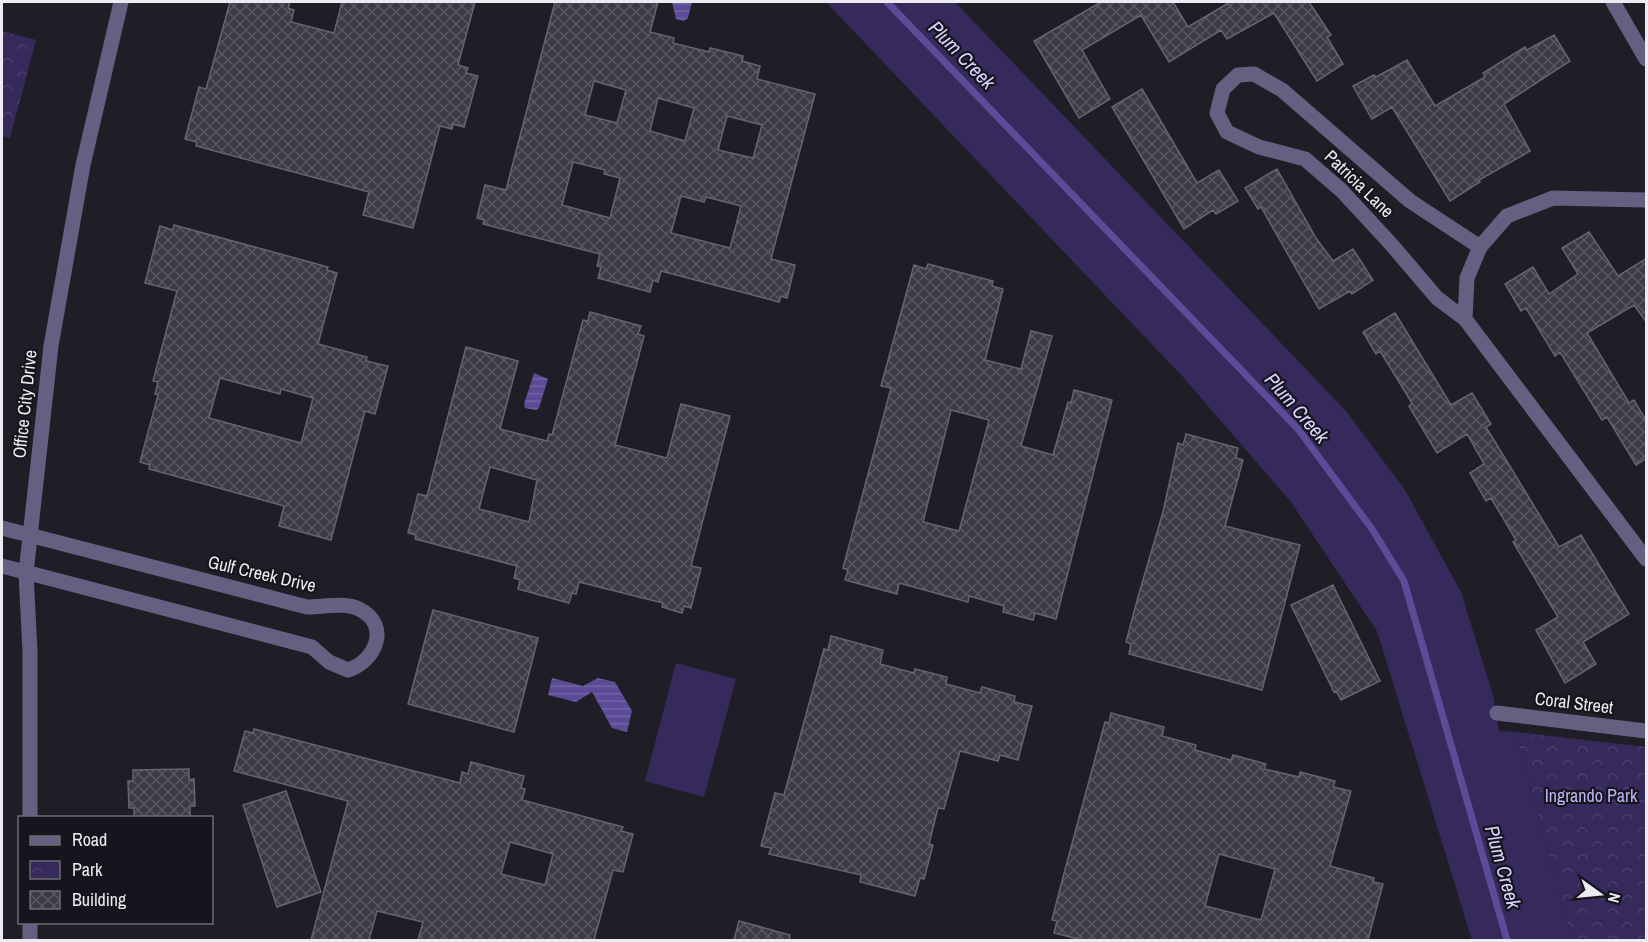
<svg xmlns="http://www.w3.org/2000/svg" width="1648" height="942" viewBox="0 0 1648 942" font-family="'Archivo Narrow',sans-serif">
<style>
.green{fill:#362a5d}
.park{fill:url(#park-crowns)}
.water{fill:url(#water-rules)}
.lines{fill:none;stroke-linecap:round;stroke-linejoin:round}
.stream{stroke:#5c4b96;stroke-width:7}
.building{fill:url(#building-cross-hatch);stroke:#66656f;stroke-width:1.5;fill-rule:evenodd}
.minor{stroke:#656082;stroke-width:15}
.labels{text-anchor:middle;stroke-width:4.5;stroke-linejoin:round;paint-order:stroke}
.street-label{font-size:18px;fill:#ebebf1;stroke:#16151d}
.park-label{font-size:18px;fill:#bfb5f4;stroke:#16151d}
.water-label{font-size:20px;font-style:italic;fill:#d9d3fe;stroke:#16151d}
</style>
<defs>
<pattern id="park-crowns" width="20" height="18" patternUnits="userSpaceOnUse" patternTransform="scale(1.5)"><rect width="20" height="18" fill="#362a5d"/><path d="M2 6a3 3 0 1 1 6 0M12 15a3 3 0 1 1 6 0" fill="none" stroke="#4a3f6d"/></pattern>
<pattern id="water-rules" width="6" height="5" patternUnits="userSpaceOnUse" patternTransform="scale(1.5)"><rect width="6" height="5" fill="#5c4b96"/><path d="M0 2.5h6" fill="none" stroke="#7465a5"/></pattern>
<pattern id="building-cross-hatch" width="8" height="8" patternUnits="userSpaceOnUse" patternTransform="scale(1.5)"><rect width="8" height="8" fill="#3c3b45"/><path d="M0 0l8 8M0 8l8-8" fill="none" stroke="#585860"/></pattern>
</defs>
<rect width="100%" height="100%" fill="#1f1e26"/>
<path class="green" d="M 826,2 L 955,2 L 1346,411 L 1405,490 L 1461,592 L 1493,695 L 1499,731 L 1515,732 L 1572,940 L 1472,940 L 1377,631 L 1291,502 L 1183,377 Z
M 676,663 L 736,679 L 704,797 L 645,781 Z"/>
<path class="park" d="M 2,31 L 36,40 L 10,138 L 2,136 Z
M 1515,732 L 1646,747 L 1646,940 L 1572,940 Z"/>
<path class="water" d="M 672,2 L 692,2 L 688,18 L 684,21 L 676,19 Z
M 534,373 L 548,379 L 539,408 L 536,410 L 525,408 L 524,404 Z
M 552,678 L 583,686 L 598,678 L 615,682 L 632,711 L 627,732 L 612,728 L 592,692 L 576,702 L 548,695 Z"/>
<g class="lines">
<path class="stream" d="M 887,2 L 1298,429 L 1372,529 L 1404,581 L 1507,940"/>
</g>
<path class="building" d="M 230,2 L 290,2 L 288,8 L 294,10 L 291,22 L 334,33 L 342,2 L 475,2 L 458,65 L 468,68 L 466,73 L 478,76 L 464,127 L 453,124 L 452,129 L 440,126 L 413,228 L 363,215 L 369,192 L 196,146 L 197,142 L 185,139 L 199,87 L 206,89 Z
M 555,2 L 658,2 L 650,32 L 674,38 L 673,43 L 709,52 L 710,48 L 743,56 L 742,61 L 760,66 L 757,79 L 815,94 L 771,259 L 795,265 L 787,298 L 781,296 L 779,302 L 661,271 L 658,282 L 653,280 L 650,292 L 598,278 L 601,267 L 597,266 L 600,254 L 483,224 L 484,220 L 477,218 L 485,185 L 506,190 ZM 594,81 L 626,90 L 617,123 L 585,115 ZM 658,98 L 694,108 L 685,141 L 650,131 ZM 727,116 L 762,125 L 753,158 L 718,150 ZM 573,162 L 605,170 L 604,174 L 620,178 L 610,218 L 562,205 ZM 681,196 L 704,202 L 706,197 L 741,206 L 730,248 L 671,233 Z
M 1101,2 L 1173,2 L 1188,27 L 1230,2 L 1309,2 L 1331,35 L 1327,37 L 1343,64 L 1317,81 L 1274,13 L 1227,39 L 1221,30 L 1169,62 L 1141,15 L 1082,50 L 1110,99 L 1079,118 L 1034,41 Z
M 1554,35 L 1570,61 L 1504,104 L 1530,151 L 1479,180 L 1480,182 L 1450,201 L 1392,107 L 1372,119 L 1353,86 L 1374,75 L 1376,77 L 1407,60 L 1435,106 L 1485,77 L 1483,73 L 1525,47 L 1527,50 Z
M 1142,89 L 1197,183 L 1219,170 L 1238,201 L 1216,214 L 1213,210 L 1184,229 L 1112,107 Z
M 1277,169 L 1316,238 L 1333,261 L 1353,249 L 1373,280 L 1352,294 L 1350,291 L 1319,309 L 1261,207 L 1258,209 L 1245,188 Z
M 174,225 L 328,267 L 327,270 L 337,273 L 318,344 L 367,357 L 366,361 L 388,366 L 375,414 L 365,411 L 331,540 L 279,526 L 284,506 L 149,469 L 150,465 L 140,462 L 158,395 L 155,394 L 158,382 L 153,381 L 177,291 L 145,283 L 160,226 L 173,230 ZM 220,378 L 280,394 L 281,389 L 313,398 L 301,443 L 209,418 Z
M 1589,232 L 1618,276 L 1647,258 L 1647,323 L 1634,305 L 1587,333 L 1629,403 L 1634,400 L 1647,422 L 1647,458 L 1636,465 L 1607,417 L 1602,420 L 1560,352 L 1555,356 L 1526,308 L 1521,311 L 1505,284 L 1533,267 L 1549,294 L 1578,274 L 1562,248 Z
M 928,264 L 993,281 L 992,286 L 1003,289 L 985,360 L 1021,369 L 1031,331 L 1052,336 L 1021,446 L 1053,455 L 1068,402 L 1071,403 L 1074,390 L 1112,400 L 1056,619 L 1035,613 L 1033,620 L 1003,612 L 1004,606 L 969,596 L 968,602 L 899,583 L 897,594 L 845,580 L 848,570 L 843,568 L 891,388 L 881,386 L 914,265 L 926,269 ZM 951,410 L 989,420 L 959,531 L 923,522 Z
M 590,312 L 641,326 L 638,334 L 644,336 L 615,445 L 667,458 L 681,404 L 730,416 L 691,566 L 701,568 L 691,608 L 684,606 L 682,613 L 662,607 L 663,603 L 579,582 L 576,594 L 572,593 L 569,603 L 518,589 L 520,580 L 514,578 L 517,566 L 415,539 L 416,535 L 408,533 L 418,494 L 427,496 L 466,347 L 518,361 L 500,429 L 547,441 L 549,434 L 552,435 L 583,320 L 588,321 ZM 490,467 L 537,480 L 529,522 L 479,509 Z
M 1395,313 L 1451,405 L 1472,393 L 1491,424 L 1486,427 L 1559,547 L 1581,535 L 1629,614 L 1583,642 L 1596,664 L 1565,683 L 1536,630 L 1558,617 L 1513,542 L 1516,540 L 1491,498 L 1486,501 L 1470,473 L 1484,464 L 1467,434 L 1437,453 L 1409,406 L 1412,403 L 1380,351 L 1376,354 L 1363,332 Z
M 1186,434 L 1238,448 L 1236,458 L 1243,460 L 1225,526 L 1300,545 L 1262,690 L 1129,654 L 1131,644 L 1126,642 L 1138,597 L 1163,512 L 1178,443 L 1183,445 Z
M 1333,585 L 1380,681 L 1341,700 L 1336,691 L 1334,692 L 1291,605 Z
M 433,610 L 538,638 L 514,732 L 408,704 Z
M 831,636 L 883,650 L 880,664 L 914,673 L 915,669 L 947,677 L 946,684 L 980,693 L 982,687 L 1015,696 L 1014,702 L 1032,706 L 1018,760 L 1000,755 L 998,761 L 960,751 L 944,809 L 938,808 L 929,844 L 933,845 L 924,879 L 920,878 L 915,896 L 860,882 L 861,875 L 769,854 L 771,848 L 761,846 L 775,793 L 784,795 L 824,649 L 828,650 Z
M 1111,713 L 1164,727 L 1162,736 L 1196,745 L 1195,750 L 1231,760 L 1233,755 L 1266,764 L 1264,769 L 1299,777 L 1300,772 L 1335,781 L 1333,787 L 1351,791 L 1330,866 L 1374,878 L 1373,882 L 1383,884 L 1368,940 L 1082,940 L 1054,933 L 1057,921 L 1052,920 L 1063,877 L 1105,722 L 1109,723 ZM 1219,854 L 1275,869 L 1261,920 L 1205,906 Z
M 254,729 L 460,783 L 462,772 L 468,774 L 471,762 L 524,776 L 521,788 L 525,789 L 522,800 L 623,827 L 621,831 L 633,834 L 623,872 L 613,870 L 594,940 L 418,940 L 423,922 L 377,911 L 369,940 L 311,940 L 348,801 L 234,771 L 245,731 L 253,733 ZM 510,842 L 553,854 L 545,885 L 501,874 Z
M 189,769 L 189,780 L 194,779 L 195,806 L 190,806 L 190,818 L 134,818 L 134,808 L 129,808 L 128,781 L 133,781 L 133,770 Z
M 286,791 L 321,892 L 277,907 L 243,805 Z
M 739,921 L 790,935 L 789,940 L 734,940 Z"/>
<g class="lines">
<path class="minor" d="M 1613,2 L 1646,59
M 1480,247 L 1410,201 L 1282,90 L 1254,74 L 1238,75 L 1223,89 L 1217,113 L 1227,132 L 1259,147 L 1305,159 L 1341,190 L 1391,244 L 1437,298 L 1465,319 L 1646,559
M 1465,319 L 1467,278 L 1480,247 L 1507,216 L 1553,198 L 1646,200
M 2,528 L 307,607 C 323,607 345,602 359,609 C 391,625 376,661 348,670 L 329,662 L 312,647 L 2,566
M 1497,713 L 1646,731
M 30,818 L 30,652 L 26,573 L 51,346 L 83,165 L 121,2
M 30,922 L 30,940"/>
</g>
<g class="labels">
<g class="street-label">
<text transform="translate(1359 184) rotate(44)" y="6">Patricia Lane</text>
<text transform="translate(25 404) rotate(-84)" y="6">Office City Drive</text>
<text transform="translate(262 574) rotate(13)" y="6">Gulf Creek Drive</text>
<text transform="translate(1574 703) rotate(7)" y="6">Coral Street</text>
</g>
<g class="park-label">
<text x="1591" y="802">Ingrando Park</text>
</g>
<g class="water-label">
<text transform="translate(962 55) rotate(46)" y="7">Plum Creek</text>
<text transform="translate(1297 408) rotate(49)" y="7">Plum Creek</text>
<text transform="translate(1503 867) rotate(74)" y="7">Plum Creek</text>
</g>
</g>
<rect width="1648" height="942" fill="none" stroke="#ebebf1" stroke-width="6"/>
<rect x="18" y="816" width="195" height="108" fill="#16151d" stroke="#6b6b72" stroke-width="1.5"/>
<rect x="30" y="836" width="30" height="9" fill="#656082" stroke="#6b6b72" stroke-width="1.5"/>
<text x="72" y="846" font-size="18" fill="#ebebf1">Road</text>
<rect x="30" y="861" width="30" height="18" fill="url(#park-crowns)" stroke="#6b6b72" stroke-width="1.5"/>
<text x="72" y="876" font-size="18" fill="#ebebf1">Park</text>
<rect x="30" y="891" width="30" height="18" fill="url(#building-cross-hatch)" stroke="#6b6b72" stroke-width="1.5"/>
<text x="72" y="906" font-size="18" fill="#ebebf1">Building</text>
<g transform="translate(1600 894) rotate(105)" stroke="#16151d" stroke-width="4.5" paint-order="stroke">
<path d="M0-4.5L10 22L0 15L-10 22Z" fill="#ebebf1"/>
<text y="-9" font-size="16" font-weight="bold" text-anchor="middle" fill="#ebebf1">N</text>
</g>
</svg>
